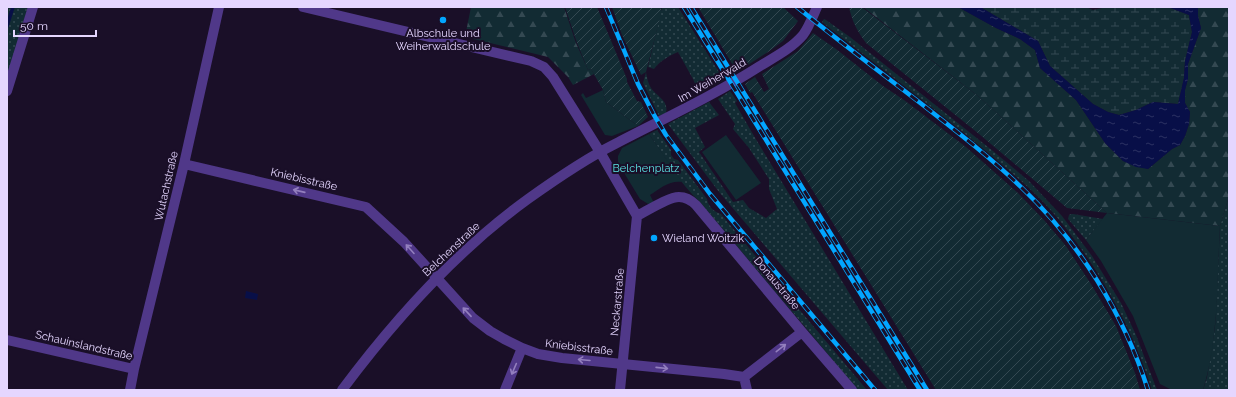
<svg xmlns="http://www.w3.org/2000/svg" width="1236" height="397" viewBox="0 0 1236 397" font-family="Raleway,sans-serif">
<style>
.grass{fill:url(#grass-dots)}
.forest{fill:url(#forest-firs)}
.wetland{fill:url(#wetland-marsh)}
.park{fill:#122b33}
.garden{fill:url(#garden-furrows)}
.water{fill:url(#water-ripples)}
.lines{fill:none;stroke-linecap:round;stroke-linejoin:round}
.stream{stroke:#080f48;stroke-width:3.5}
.minor{stroke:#503889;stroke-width:10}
.rail-casing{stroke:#02a6ff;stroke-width:4.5}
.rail{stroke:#1a0f28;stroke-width:3;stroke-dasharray:9;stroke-linecap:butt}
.oneway{stroke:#937fbe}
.poi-dot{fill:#02a6ff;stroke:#1a0f28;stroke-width:1.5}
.labels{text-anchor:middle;stroke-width:4;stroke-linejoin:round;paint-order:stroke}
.poi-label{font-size:11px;fill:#e5d6ff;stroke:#1a0f28}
.street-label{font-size:11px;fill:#e5d6ff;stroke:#1a0f28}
.park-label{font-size:11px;fill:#5de4e5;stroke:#1a0f28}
</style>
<defs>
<pattern id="grass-dots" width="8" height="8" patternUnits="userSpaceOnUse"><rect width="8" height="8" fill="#122b33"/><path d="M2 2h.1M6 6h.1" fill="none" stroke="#344952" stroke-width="1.8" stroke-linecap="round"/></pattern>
<pattern id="forest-firs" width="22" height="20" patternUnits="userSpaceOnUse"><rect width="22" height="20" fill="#122b33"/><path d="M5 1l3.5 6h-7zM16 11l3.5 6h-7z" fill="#344952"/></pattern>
<pattern id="wetland-marsh" width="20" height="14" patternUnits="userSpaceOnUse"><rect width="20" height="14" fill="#122b33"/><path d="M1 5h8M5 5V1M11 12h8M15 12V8" fill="none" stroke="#344952"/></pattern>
<pattern id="garden-furrows" width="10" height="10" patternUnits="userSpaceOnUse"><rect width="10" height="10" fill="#122b33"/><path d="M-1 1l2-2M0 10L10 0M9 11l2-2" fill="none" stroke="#344952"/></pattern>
<pattern id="water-ripples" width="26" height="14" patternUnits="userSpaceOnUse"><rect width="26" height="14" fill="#080f48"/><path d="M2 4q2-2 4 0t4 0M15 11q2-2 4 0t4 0" fill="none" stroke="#2c3163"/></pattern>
</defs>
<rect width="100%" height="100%" fill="#1a0f28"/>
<path class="grass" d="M 7,7 L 28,7 L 7,76 Z
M 662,7 L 678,7 L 724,80 L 701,92 L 698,91 L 693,79 L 678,52 C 669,56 661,60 654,69 L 648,67 Z
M 824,19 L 826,20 L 850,37 L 993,151 L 1029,181 L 1062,216 L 1092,256 L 1121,303 L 1136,335 L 1157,390 L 1152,390 C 1132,325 1092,255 1046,205 C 1019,177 989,154 959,129 C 916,95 872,61 828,27 L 822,22 Z
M 646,72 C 647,78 648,83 651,88 C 657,97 669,100 666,113 L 659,116 L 643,83 Z
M 730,91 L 737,101 L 735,103 L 754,136 L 908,390 L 888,390 L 719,192 L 668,124 L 709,102 L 719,115 L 695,128 L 705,147 L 699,152 L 733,202 L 743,200 L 749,208 L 766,218 L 777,209 L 769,189 L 769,179 L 749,148 L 733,129 L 735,124 L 718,99 Z
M 657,130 L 671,150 L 671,155 L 674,159 L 678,160 L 707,199 C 708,206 714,212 721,214 L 791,299 C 791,304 793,306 798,308 L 867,390 L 858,390 L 700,202 C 679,183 665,157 649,134 Z
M 1229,196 L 1229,390 L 1203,390 L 1207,377 L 1215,327 L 1220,226 Z
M 1071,214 L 1073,214 L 1103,219 L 1086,240 L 1068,219 L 1069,215 Z"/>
<path class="forest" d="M 471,7 L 564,7 L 576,43 L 588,70 L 591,69 L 594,74 L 573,85 L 568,77 L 548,57 L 465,37 Z
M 863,7 L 958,7 L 996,28 L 1020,39 L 1035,50 L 1040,68 L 1076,100 L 1105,143 L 1123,161 L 1148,169 L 1172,149 L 1180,145 L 1185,136 L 1189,124 L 1190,112 L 1185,103 L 1185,90 L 1188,79 L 1188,64 L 1201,28 L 1198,16 L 1198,7 L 1229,7 L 1229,196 L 1220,226 L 1107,213 L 978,96 Z"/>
<path class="wetland" d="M 983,7 L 1086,7 L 1093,10 L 1107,7 L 1168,7 L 1189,15 L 1192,32 L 1185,61 L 1184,78 L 1178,104 L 1153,102 L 1136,110 L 1119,115 L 1108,112 L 1093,104 L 1050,66 L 1038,41 L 982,8 Z"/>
<path class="park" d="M 603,90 L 606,102 L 638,126 L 612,136 L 605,135 L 581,95 L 583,93 L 586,98 Z
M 649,134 L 682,182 C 670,180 659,189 650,195 L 654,203 L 650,205 L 640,199 L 618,163 L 618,156 L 622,148 Z
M 726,135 L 761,183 L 736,200 L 702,152 Z
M 1107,213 L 1220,226 C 1217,279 1219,339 1203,390 L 1172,390 L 1160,384 L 1133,316 L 1101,261 L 1086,240 Z"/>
<path class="garden" d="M 565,7 L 597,7 L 627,79 L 627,82 L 637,101 L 641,102 L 648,117 L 638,126 L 606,102 L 603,90 L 591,69 L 588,70 L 577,43 Z
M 612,7 L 661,7 L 661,14 L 646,72 L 641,75 L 622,35 Z
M 698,7 L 783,7 L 798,21 L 783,41 L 768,52 L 737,72 Z
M 849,7 L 863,8 L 978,96 L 1107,213 L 1067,208 L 979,134 L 866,43 C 857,31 852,21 849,7 Z
M 813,33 L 836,49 L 883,86 L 904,100 L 966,147 L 1018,193 L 1044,220 L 1066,246 L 1091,284 L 1116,326 L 1135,373 L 1140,390 L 936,390 L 752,92 L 750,93 L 745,84 L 755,77 L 764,92 L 769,89 L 762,74 L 798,51 Z"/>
<path class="water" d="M 958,7 L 983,7 L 982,8 L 1038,41 L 1050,66 L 1093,104 L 1108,112 L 1119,115 L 1136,110 L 1153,102 L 1178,104 L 1184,78 L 1185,61 L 1192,32 L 1189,15 L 1168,7 L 1198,7 L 1198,16 L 1201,28 L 1188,64 L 1188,79 L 1185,90 L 1185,103 L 1190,112 L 1189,124 L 1185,136 L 1180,145 L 1172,149 L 1148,169 L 1136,167 L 1123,161 L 1105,143 L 1076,100 L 1040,68 L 1035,50 L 1020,39 L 996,28 Z
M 246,291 L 258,294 L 257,300 L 245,298 Z"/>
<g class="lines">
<path class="stream" d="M 7,26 L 13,7"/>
<path class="minor" d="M 303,7 L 531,61 L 544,67 L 553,77 L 600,152 L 637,216 L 620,390
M 7,91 L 33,7
M 184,164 L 366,207 L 404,242 L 473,318 L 490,331 L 504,339 L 522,348 L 538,354 L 562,358 L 724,374 L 744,377 L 802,332
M 637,216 C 647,211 668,197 679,197 C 686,197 691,200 696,205 L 802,332 L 852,390
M 7,340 L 134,369 L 130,390
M 134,369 L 184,164 L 219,7
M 744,377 L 747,390
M 342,390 C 395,319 456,251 528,199 C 556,179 585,159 615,144 C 665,118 713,96 760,66 C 775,57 792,48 803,35 C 809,27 813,16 817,7
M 505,390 L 522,348"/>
<defs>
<path id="rail" d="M 606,7 L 638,84 L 654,115 L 666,135 L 710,194 L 875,390
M 684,7 L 920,390
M 691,7 L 927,390
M 797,7 C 840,42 884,75 928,109 C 960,134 992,159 1021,187 C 1079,242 1124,314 1148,390"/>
</defs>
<use href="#rail" class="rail-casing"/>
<use href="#rail" class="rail"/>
</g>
<defs><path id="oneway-shaft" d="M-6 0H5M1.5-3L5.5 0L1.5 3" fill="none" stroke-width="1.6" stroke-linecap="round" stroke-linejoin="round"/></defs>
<g class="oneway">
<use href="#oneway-shaft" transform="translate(299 191) rotate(-167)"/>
<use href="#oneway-shaft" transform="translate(410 249) rotate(-132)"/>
<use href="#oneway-shaft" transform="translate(467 312) rotate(-133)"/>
<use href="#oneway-shaft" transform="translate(781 348) rotate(-38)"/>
<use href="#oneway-shaft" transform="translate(584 360) rotate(-175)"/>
<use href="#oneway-shaft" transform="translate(662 368) rotate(6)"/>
<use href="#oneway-shaft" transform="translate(514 369) rotate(113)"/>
</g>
<g class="poi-dot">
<circle cx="443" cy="20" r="4"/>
<circle cx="654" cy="238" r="4"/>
</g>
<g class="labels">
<g class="poi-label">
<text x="443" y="37">Albschule und<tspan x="443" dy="13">Weiherwaldschule</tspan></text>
<text x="662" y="242" text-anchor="start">Wieland Woitzik</text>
</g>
<g class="street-label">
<text transform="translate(712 80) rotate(-30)" y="4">Im Weiherwald</text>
<text transform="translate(304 179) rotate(13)" y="4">Kniebisstraße</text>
<text transform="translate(166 186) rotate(-77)" y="4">Wutachstraße</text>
<text transform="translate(451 249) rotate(-43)" y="4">Belchenstraße</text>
<text transform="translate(777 283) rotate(50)" y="4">Donaustraße</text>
<text transform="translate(617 302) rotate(-85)" y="4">Neckarstraße</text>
<text transform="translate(84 345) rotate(13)" y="4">Schauinslandstraße</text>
<text transform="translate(579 347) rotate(7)" y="4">Kniebisstraße</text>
</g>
<g class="park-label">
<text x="646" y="172">Belchenplatz</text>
</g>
</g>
<rect width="1236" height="397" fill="none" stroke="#e5d6ff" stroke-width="16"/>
<path d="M14 30v6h82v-6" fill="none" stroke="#e5d6ff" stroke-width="2"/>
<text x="20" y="30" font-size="12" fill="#e5d6ff" stroke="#1a0f28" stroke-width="3" paint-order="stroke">50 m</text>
</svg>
